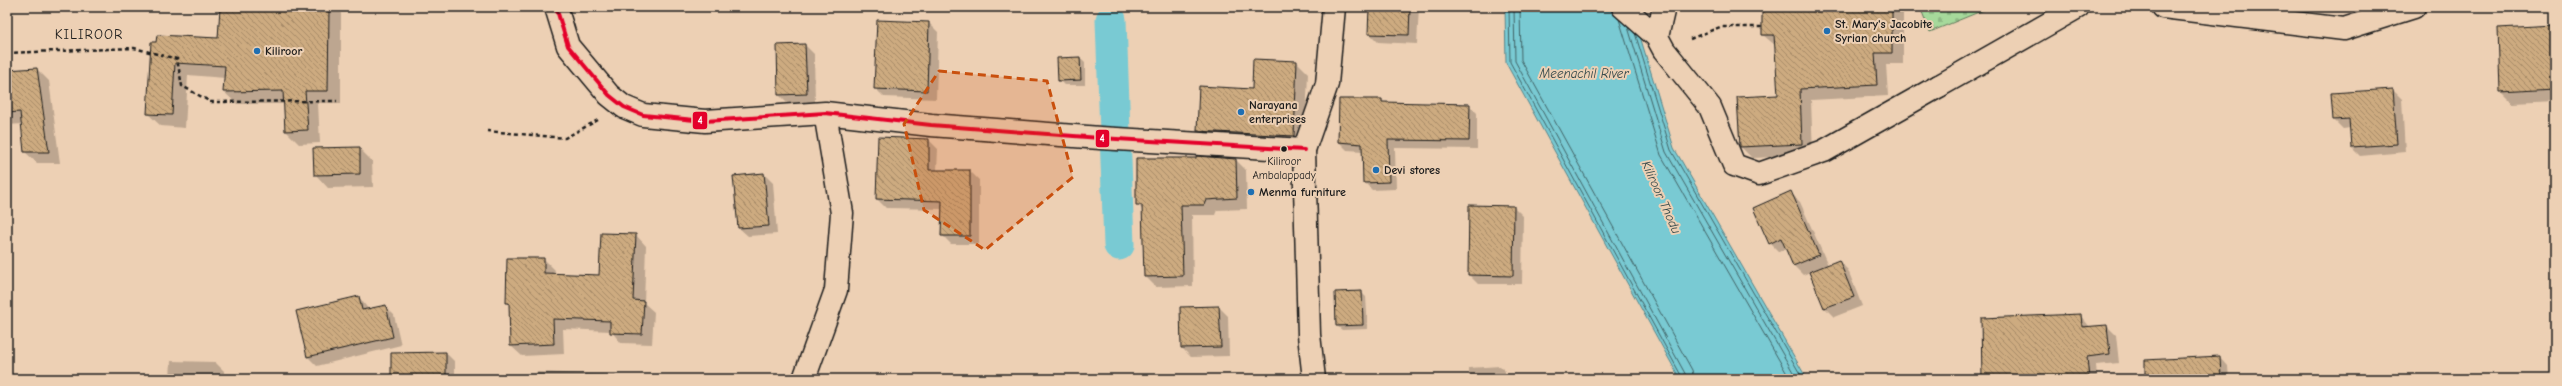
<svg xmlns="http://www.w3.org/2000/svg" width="2562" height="386" viewBox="0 0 2562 386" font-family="'Comic Neue',sans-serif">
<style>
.cemetery{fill:url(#cemetery-stones);stroke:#617a5c}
.water{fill:#79cad3;stroke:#54848a}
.shadow{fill:#0003}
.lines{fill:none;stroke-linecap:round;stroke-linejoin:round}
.shore{stroke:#416265;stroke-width:1}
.canal{stroke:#79cad3;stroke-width:31}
.building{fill:url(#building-back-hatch);stroke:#1c1c1c}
.minor-casing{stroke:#1c1c1c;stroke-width:25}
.tertiary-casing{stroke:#1c1c1c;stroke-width:25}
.secondary-casing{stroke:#1c1c1c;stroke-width:25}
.path{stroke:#1c1c1c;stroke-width:2.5;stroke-dasharray:4 3;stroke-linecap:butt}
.minor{stroke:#edd0b4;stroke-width:22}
.tertiary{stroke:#edd0b4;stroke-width:22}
.secondary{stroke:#edd0b4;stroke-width:22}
.bus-1-casing{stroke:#edd0b4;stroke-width:7}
.bus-1{stroke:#e4002b;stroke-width:4}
.marked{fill:#c9500e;fill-opacity:0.2;stroke:#c9500e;stroke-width:3;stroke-dasharray:8 5;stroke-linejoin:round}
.poi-dot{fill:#1f6fb2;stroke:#edd0b4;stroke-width:1.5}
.bus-dot{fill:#1c1c1c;stroke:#edd0b4;stroke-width:1.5}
.labels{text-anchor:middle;stroke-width:4;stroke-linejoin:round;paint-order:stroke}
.bus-label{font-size:11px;fill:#1c1c1c;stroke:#edd0b4}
.poi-label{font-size:12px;font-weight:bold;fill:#1c1c1c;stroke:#edd0b4;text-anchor:start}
.water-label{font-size:13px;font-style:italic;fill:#33484a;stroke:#edd0b4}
.quarter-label{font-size:14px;letter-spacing:1px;fill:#1c1c1c;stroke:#edd0b4}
.line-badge{stroke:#edd0b4;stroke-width:1.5}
.badge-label{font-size:11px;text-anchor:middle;font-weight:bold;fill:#fff}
</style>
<defs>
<pattern id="cemetery-stones" width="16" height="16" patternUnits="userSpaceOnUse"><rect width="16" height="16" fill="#a6d99b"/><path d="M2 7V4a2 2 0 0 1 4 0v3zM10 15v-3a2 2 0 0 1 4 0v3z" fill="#8eba85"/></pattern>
<pattern id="building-back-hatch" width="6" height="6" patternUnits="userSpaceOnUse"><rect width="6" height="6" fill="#cdab80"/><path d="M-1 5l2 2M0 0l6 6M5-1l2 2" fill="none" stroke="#a68a68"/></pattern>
</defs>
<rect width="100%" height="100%" fill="#edd0b4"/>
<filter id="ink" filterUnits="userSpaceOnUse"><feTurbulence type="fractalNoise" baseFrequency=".025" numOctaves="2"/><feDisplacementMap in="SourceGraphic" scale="8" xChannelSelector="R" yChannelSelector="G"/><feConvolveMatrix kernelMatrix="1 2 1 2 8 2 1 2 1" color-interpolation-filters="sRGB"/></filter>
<g filter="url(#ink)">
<path class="cemetery" d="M 1920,7 L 1991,7 L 1930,32 Z"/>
<path class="water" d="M 1505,7 L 1631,7 L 1674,148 L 1807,379 L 1680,379 L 1506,63 Z"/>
<path class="shadow" d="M 221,7 L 341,7 L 341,103 L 318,103 L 320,143 L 299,144 L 286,131 L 284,104 L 237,104 L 224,92 L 225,78 L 188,75 L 185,128 L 161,126 L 148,114 L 152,43 L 219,39 Z
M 1370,7 L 1419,7 L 1417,44 L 1378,42 L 1369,33 Z
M 1775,7 L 1903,7 L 1903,64 L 1886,64 L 1888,96 L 1811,100 L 1813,155 L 1752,158 L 1741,147 L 1779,96 L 1776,46 L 1763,35 L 1763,10 Z
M 929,23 L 938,32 L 936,99 L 884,97 L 875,88 Z
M 2555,26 L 2555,101 L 2513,103 L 2501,91 Z
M 805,45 L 814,54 L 815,103 L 788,104 L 779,95 L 778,46 Z
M 1080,58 L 1085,63 L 1085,85 L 1064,85 L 1059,80 Z
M 1297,62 L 1308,73 L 1305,148 L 1210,142 L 1198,131 L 1253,90 Z
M 37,69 L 49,81 L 60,163 L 37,163 L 25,152 L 23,124 L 7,125 L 7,71 Z
M 2393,90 L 2402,99 L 2405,152 L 2360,156 L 2351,147 L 2350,128 L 2343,129 L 2334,120 Z
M 1382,100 L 1385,104 L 1469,105 L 1477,113 L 1477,149 L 1395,148 L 1396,189 L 1372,190 L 1364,182 L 1363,151 L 1347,150 L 1339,142 Z
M 929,140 L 938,149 L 937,171 L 970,171 L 979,180 L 979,244 L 951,244 L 942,235 L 943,209 L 886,208 L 877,199 Z
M 359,148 L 372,161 L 373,187 L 328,188 L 315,174 Z
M 1235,159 L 1246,170 L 1247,209 L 1217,210 L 1215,215 L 1192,215 L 1193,286 L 1156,287 L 1145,276 L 1143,210 L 1137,204 Z
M 764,174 L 773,183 L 777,234 L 748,236 L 739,228 Z
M 1791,193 L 1800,202 L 1828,265 L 1839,261 L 1848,270 L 1862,306 L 1834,317 L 1825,308 L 1810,272 L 1803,275 L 1794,266 L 1786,248 L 1779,252 L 1770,243 Z
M 1514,207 L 1523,216 L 1522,284 L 1478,284 L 1469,275 Z
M 636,235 L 646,246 L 644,303 L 654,312 L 652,344 L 621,343 L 611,331 L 563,329 L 564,354 L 522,356 L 511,346 L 510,305 L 507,303 L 544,259 L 555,270 L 554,274 L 600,276 Z
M 1361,292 L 1366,297 L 1368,329 L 1342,330 L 1337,326 Z
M 359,297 L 369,310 L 385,306 L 394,315 L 401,345 L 317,366 L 308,357 Z
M 1219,307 L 1228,316 L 1229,356 L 1191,357 L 1182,348 Z
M 2080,315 L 2090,327 L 2107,326 L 2116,335 L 2119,363 L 2096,365 L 2097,379 L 1983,379 Z
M 446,353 L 455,362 L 455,379 L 394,379 L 392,376 Z
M 2220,357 L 2228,366 L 2229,379 L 2169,379 Z
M 171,361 L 215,362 L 224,371 L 224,379 L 170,379 Z
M 1500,366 L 1505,371 L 1505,379 L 1469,379 L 1469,368 Z
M 536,372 L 615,375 L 618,379 L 536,379 Z"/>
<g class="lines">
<path class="shore" d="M 1509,7 L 1510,62 L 1683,379
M 1514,7 L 1515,61 L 1688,379
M 1520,7 L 1521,60 L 1692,370 L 1694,379
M 1619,19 L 1661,155 L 1790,379
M 1628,27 L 1666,152 L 1797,379
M 1635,33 L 1671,150 L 1803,379"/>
<path class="canal" d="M 1111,20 L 1119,245"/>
</g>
<path class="building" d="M 1369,7 L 1410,7 L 1409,35 L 1368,34 Z
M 1774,7 L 1892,7 L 1892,53 L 1875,53 L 1877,85 L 1800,89 L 1802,144 L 1740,147 L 1737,97 L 1778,95 L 1774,35 L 1762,35 L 1762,9 Z
M 220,8 L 329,11 L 328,91 L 305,91 L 308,130 L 285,131 L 283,91 L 223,92 L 225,66 L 175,63 L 172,115 L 147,114 L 151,42 L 156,42 L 157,35 L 218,38 Z
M 877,20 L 929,22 L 927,91 L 874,89 Z
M 2555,25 L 2555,89 L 2500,92 L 2498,28 Z
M 805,44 L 807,94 L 778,95 L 777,45 Z
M 1080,57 L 1081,80 L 1058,81 L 1057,58 Z
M 1253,59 L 1297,61 L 1294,136 L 1197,131 L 1199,86 L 1252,89 Z
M 37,68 L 49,152 L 24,152 L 20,112 L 7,113 L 7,70 Z
M 2393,89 L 2397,144 L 2351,147 L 2349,119 L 2333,120 L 2331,93 Z
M 1339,99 L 1382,99 L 1382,102 L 1470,104 L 1469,141 L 1388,140 L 1389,182 L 1363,183 L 1362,144 L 1338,142 Z
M 878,137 L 929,139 L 929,170 L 970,170 L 970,236 L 941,236 L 942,201 L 876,199 Z
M 360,147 L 360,174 L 314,175 L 313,148 Z
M 1196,156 L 1236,159 L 1237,198 L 1206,200 L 1204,205 L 1181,205 L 1183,276 L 1144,277 L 1142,205 L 1136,205 L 1136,158 L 1196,158 Z
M 764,173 L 769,226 L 738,228 L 733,176 Z
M 1791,191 L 1819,255 L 1793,266 L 1781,238 L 1769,244 L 1753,208 Z
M 1469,205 L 1514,206 L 1513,276 L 1468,275 Z
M 601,233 L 636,234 L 633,300 L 644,301 L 642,334 L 610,333 L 610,321 L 553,319 L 554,344 L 510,346 L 509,303 L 506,303 L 507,258 L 544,258 L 544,273 L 599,275 Z
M 1839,260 L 1854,297 L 1824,308 L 1809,272 Z
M 1362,291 L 1363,325 L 1336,326 L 1335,292 Z
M 359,296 L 362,310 L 386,305 L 393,337 L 307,357 L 296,311 Z
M 1219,306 L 1221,347 L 1181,348 L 1180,307 Z
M 2081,314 L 2082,327 L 2107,325 L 2110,354 L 2087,357 L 2089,379 L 1982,379 L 1981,318 Z
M 446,352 L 446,376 L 391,377 L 391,353 Z
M 2220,356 L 2221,379 L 2145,379 L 2145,360 Z"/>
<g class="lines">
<defs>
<path id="minor" d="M 556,7 L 568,46 L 609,95 L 624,107 L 643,115 L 705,121 L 825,113 L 931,125 L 1100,138 L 1304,150
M 1623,7 L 1657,37 L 1664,50 L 1710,107 L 1734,165 L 1759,174 L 1824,151 L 1939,86
M 1657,37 L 1664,7
M 804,379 L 836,290 L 842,213 L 825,113"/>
<path id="tertiary" d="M 2163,7 L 2344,29 L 2414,7
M 1939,86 L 2078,7"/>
<path id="secondary" d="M 1314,379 L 1309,335 L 1304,150 L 1327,84 L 1334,7"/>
</defs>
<use href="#minor" class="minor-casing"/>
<use href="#tertiary" class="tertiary-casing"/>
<use href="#secondary" class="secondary-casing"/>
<path class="path" d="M 1690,39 L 1720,27 L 1762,27
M 7,53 L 134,48 L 177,59 L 182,86 L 211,102 L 337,101
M 487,131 L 565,138 L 598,120"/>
<use href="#minor" class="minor"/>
<use href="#tertiary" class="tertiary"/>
<use href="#secondary" class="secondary"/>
<defs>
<path id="bus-1" d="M 556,7 L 568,46 L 609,95 L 624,107 L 643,115 L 705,121 L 825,113 L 931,125 L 1100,138 L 1304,150"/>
</defs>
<use href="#bus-1" class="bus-1-casing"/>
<use href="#bus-1" class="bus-1"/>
</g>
</g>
<path class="marked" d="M 939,71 L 1047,81 L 1073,177 L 985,250 L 924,210 L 904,124 Z"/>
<g class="poi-dot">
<circle cx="1827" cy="31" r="4"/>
<circle cx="257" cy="51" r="4"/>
<circle cx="1241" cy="112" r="4"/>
<circle cx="1376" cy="170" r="4"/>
<circle cx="1251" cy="192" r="4"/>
</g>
<circle class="bus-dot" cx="1284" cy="149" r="3.5"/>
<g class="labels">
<g class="bus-label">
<text x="1284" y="165">Kiliroor<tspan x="1284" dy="14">Ambalappady</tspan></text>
</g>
<g class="poi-label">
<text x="1835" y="28">St. Mary's Jacobite<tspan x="1835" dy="14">Syrian church</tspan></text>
<text x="265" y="55">Kiliroor</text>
<text x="1249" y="109">Narayana<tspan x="1249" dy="14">enterprises</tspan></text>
<text x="1384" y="174">Devi stores</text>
<text x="1259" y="196">Menma furniture</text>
</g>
<g class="water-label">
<text x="1584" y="78">Meenachil River</text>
<text transform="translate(1662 197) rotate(66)" y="5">Kiliroor Thodu</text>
</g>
<g class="quarter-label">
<text x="89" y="39">KILIROOR</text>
</g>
</g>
<g class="line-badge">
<rect x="692" y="111" width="16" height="19" rx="4" fill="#e4002b"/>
<rect x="1095" y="129" width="15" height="19" rx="4" fill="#e4002b"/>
</g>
<g class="badge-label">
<text x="700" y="124">4</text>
<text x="1102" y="142">4</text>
</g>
<rect width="2562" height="386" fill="none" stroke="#edd0b4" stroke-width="24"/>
<rect x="12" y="12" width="2538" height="362" fill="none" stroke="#1c1c1c" stroke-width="1.5" filter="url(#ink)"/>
</svg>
